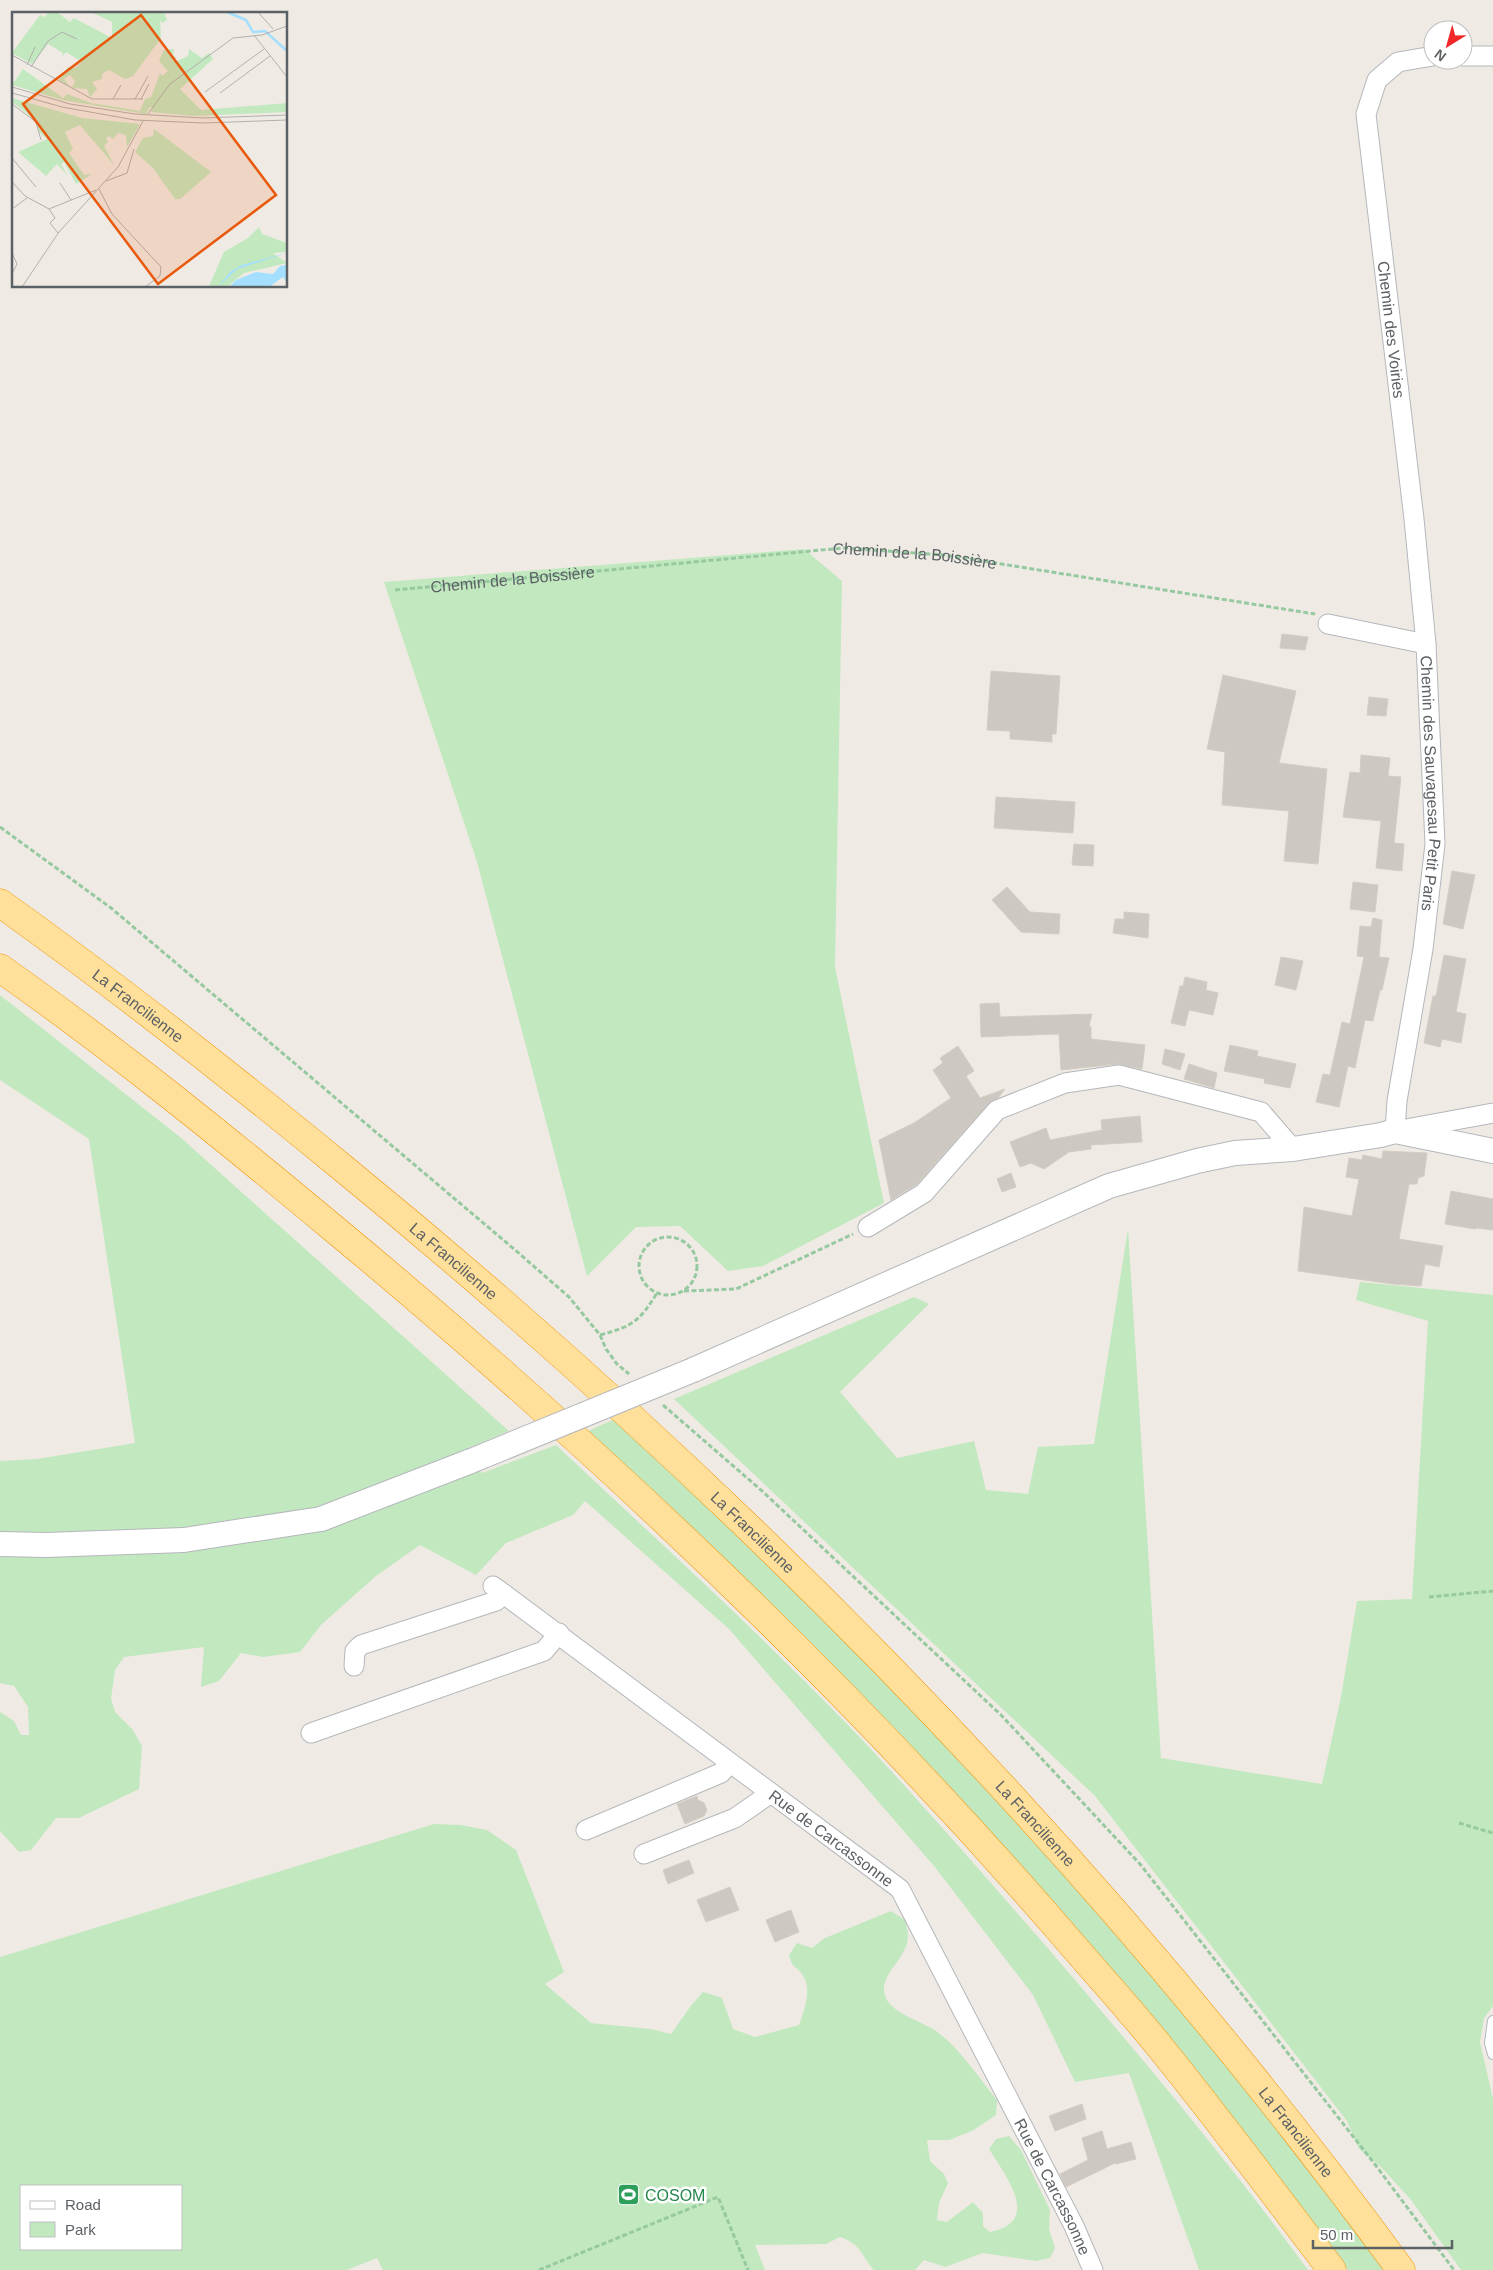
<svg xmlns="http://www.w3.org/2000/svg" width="1493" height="2270" viewBox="0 0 1493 2270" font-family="Helvetica,sans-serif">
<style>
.green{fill:#c2e8bf;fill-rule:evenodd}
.building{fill:#cdc8c2;stroke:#d4cdc2}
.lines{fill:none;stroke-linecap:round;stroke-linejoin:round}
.service-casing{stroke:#b4b7bb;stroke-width:12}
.minor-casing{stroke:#b4b7bb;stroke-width:21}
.tertiary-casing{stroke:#b4b7bb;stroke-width:26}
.trunk-casing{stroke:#f39100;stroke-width:29}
.path{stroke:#97c9a1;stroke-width:3;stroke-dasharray:5 2.5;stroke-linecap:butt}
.service{stroke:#fff;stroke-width:10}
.minor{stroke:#fff;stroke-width:19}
.tertiary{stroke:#fff;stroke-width:24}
.trunk{stroke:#ffe09a;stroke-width:28}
.tertiary-bridge-casing{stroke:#b4b7bb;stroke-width:26;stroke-linecap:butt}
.tertiary-bridge{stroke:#fff;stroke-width:24}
.labels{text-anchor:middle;stroke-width:5;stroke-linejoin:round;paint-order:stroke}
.street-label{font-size:16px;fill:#5c6165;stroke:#fff}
.leisure-label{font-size:16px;fill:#27864d;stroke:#fff;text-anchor:start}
.inset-river{fill:none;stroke:#a4dfff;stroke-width:2.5}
.inset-road{fill:none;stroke:#b0b0ad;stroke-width:1}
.view{fill:#e8590c;fill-opacity:0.15;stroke:#e8590c;stroke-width:2.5}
.inset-edge{fill:none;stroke:#5c6165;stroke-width:2.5}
</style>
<rect width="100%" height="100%" fill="#efebe4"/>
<path class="green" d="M 804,549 L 842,581 L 835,967 L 884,1203 L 763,1266 L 728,1271 L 680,1226 L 636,1227 L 587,1276 L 477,862 L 384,582 Z
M 0,995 L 180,1137 L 509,1431 L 461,1451 L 482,1473 L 556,1445 C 654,1537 754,1628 848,1725 C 914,1794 976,1866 1039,1938 C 1132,2046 1224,2155 1308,2270 L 1199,2270 L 1129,2073 L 1075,2082 L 1033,1995 L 934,1866 L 729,1629 L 585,1501 L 573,1515 L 506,1543 L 476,1575 L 420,1545 L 376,1576 L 321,1625 L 300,1652 L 263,1657 L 241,1653 L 219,1681 L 201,1687 L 204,1647 L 124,1657 L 115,1670 L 111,1699 L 115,1712 L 133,1730 L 142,1746 L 139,1789 L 79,1818 L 56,1818 L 31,1850 L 19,1852 L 0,1831 L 0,1712 L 14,1721 L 21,1735 L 29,1735 L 28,1707 L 14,1686 L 0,1683 L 0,1461 L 37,1459 L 135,1443 L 89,1139 L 0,1080 Z
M 1128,1229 L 1161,1758 L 1322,1784 L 1341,1697 L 1357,1601 L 1412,1599 L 1428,1321 L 1356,1300 L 1360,1282 L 1493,1295 L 1493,2006 L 1484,2018 L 1480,2042 L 1493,2099 L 1493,2270 L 1461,2270 L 1411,2200 L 1380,2166 L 1359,2149 L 1347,2121 L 1095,1796 L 674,1399 L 914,1297 L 929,1304 L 840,1392 L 897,1458 L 974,1441 L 986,1490 L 1028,1494 L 1038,1447 L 1094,1444 Z
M 619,1417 L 894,1684 L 1180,2004 L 1386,2270 L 1348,2270 L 1304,2212 L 586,1432 Z
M 434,1824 L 461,1825 L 487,1830 L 516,1850 L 564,1972 L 545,1984 L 591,2023 L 651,2029 L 671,2034 L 690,2007 L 703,1992 L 722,1998 L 733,2029 L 755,2037 L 799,2025 C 804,2010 813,1989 802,1974 C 795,1964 793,1970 789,1955 L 797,1943 L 812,1948 L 825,1938 L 891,1911 L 905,1920 C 906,1925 908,1931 908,1935 C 908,1956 887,1968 884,1987 C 882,2011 917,2019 933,2029 C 957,2044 979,2078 997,2100 L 996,2115 L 972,2131 L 949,2140 L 927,2140 L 930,2161 L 944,2174 L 948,2183 L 939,2203 L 937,2220 L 947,2222 L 973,2202 L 983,2213 L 983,2226 L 990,2232 C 1043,2222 1005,2175 989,2149 L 996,2139 L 1009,2136 L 1021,2150 L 1050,2210 L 1049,2229 L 1055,2248 L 1050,2258 L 1036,2261 L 983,2253 L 945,2267 L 924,2260 L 915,2270 L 874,2270 C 860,2255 863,2245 840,2237 L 826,2244 L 755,2245 L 765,2270 L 383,2270 L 377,2258 L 347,2270 L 0,2270 L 0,1957 ZM 21,2186 L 181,2186 L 181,2249 L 21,2249 Z"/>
<path class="building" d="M 1282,634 L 1308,637 L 1305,650 L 1280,648 Z
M 991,671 L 1060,676 L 1056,734 L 1052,734 L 1052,742 L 1010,739 L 1010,731 L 987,730 Z
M 1223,675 L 1296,691 L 1279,763 L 1327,769 L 1318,864 L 1284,861 L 1289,811 L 1222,805 L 1225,752 L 1207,749 Z
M 1369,697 L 1388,699 L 1386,716 L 1367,715 Z
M 1361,755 L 1390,758 L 1388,776 L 1401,777 L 1394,843 L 1404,844 L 1402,871 L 1376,868 L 1381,821 L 1343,817 L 1350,772 L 1360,773 Z
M 996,797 L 1075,802 L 1073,833 L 994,828 Z
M 1074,844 L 1094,845 L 1093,866 L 1072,865 Z
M 1452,871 L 1475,875 L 1463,929 L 1443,924 Z
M 1353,882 L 1378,885 L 1375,912 L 1350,909 Z
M 1007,887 L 1030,912 L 1060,914 L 1059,934 L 1021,932 L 992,900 Z
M 1124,912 L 1149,914 L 1148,938 L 1113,933 L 1115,919 L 1124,919 Z
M 1373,918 L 1382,920 L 1379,957 L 1389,958 L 1382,990 L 1380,990 L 1373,1021 L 1365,1020 L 1355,1068 L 1348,1066 L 1339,1107 L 1316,1102 L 1323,1074 L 1330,1075 L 1342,1022 L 1350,1024 L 1364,957 L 1357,956 L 1360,926 L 1371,927 Z
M 1444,955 L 1466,959 L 1456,1012 L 1466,1014 L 1461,1043 L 1442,1039 L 1440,1047 L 1424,1043 L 1433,996 L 1436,996 Z
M 1281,957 L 1303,961 L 1296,990 L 1275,985 Z
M 1185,977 L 1207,982 L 1206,990 L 1218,993 L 1213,1015 L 1189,1010 L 1185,1026 L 1171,1023 L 1180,986 L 1183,986 Z
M 999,1003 L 1000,1017 L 1092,1014 L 1089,1026 L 1091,1027 L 1091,1039 L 1145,1045 L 1142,1069 L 1118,1064 L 1061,1070 L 1059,1034 L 981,1037 L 980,1004 Z
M 1230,1045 L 1258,1051 L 1257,1056 L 1296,1064 L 1290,1088 L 1264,1083 L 1265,1079 L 1224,1071 Z
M 958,1046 L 974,1071 L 966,1076 L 980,1098 L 1005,1089 L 998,1098 L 989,1103 L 917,1184 L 891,1200 L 879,1140 L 914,1123 L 951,1098 L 933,1070 L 943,1063 L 940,1058 Z
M 1165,1049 L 1185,1054 L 1180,1070 L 1162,1064 Z
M 1189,1064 L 1217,1073 L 1214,1088 L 1184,1079 Z
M 1140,1116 L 1142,1142 L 1091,1145 L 1091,1149 L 1069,1152 L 1044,1169 L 1031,1163 L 1020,1167 L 1010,1142 L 1046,1128 L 1050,1140 L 1102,1130 L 1101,1120 Z
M 1383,1151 L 1427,1153 L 1424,1176 L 1418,1178 L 1417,1184 L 1409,1184 L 1399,1239 L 1443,1246 L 1439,1267 L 1425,1264 L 1421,1286 L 1393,1284 L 1298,1271 L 1304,1207 L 1352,1216 L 1359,1179 L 1346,1177 L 1349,1158 L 1362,1160 L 1363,1155 L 1382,1159 Z
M 1011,1173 L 1016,1187 L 1002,1192 L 997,1179 Z
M 1451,1191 L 1493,1199 L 1493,1230 L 1476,1228 L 1475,1229 L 1445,1224 Z
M 697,1796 L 698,1800 L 704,1803 L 707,1810 L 704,1816 L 685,1824 L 677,1804 Z
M 689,1860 L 694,1873 L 668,1884 L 663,1870 Z
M 730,1887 L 739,1910 L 706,1922 L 697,1900 Z
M 791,1910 L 799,1932 L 775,1942 L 766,1920 Z
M 1082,2104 L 1086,2119 L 1055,2131 L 1049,2116 Z
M 1102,2131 L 1107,2149 L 1131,2142 L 1136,2159 L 1116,2164 L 1115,2163 L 1066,2187 L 1060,2174 L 1088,2160 L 1082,2138 Z"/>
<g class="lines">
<defs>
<path id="service" d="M 1493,2021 L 1490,2043 L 1493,2054"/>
<g id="minor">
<path id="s2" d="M 1433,56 L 1398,62 L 1377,80 L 1366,114 L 1414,519 L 1426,644 L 1435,844 L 1423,949 L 1397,1101 L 1395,1131 L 1493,1113"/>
<path d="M 1463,56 L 1493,56"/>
<path d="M 1328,624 L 1426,644"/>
<path d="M 868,1227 L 924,1193 L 997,1110 L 1065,1083 L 1119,1075 L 1261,1112 L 1293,1149"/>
<path id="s3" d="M 493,1586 L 900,1889 L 1074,2226 L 1093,2270"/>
<path d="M 354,1666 L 355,1651 L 361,1645 L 496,1601 L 504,1594"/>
<path d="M 311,1733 L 544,1651 L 559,1633"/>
<path d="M 586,1830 L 721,1773 L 730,1763"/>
<path d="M 644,1854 L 735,1818 L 771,1793"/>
</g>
<path id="tertiary" d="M 693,1370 L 1109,1186 L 1197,1161 L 1235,1153 L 1293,1149 L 1381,1135 L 1395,1131 L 1493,1151
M 0,1544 L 46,1545 L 184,1540 L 321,1519 L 471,1461"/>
<g id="trunk">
<path id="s4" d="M 0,903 C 118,987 232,1077 344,1169 C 739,1492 1099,1858 1401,2270"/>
<path d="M 0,968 C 115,1049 225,1138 333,1228 C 591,1442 836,1673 1056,1926 C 1090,1966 1126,2005 1160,2047 C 1219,2120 1275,2195 1332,2270"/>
</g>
</defs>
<use href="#service" class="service-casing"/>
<use href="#minor" class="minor-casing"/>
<use href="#tertiary" class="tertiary-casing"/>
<use href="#trunk" class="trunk-casing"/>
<g class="path">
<path id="s1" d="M 395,590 L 843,548 L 945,555 L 1315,614"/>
<path d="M 0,827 L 111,908 L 514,1249 L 569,1297 L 600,1335 L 606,1349 L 617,1364 L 629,1374"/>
<circle cx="668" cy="1266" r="29"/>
<path d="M 684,1291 L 736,1289 L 853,1234"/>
<path d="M 600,1335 C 633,1326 639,1322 657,1293"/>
<path d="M 663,1405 L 761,1490 L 1001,1715 L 1140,1864 L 1377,2167 L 1454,2270"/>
<path d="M 1429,1597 L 1493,1591"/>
<path d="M 1459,1823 L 1493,1833"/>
<path d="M 539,2270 L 718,2197 L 748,2270"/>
</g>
<use href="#service" class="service"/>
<use href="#minor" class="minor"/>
<use href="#tertiary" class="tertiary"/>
<use href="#trunk" class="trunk"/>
<defs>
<path id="tertiary-bridge" d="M 471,1461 L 693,1370"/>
</defs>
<use href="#tertiary-bridge" class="tertiary-bridge-casing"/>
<use href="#tertiary-bridge" class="tertiary-bridge"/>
</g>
<defs>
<symbol id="stadium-square" viewBox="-11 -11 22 22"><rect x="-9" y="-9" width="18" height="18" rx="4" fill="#2e9e5b" stroke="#fff"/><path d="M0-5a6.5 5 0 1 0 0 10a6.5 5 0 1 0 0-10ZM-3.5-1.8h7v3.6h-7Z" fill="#fff"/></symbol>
</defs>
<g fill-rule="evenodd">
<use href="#stadium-square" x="616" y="2182" width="25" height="25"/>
</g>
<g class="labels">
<g class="street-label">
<text dy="6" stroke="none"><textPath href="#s2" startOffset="316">Chemin des Voiries</textPath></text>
<text dy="6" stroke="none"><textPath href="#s1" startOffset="522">Chemin de la Boissière</textPath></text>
<text dy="6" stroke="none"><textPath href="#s1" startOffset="118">Chemin de la Boissière</textPath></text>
<text dy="6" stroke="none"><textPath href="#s2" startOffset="772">Chemin des Sauvagesau Petit Paris</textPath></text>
<text dy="6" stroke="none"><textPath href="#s4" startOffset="172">La Francilienne</textPath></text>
<text dy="6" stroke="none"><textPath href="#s4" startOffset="578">La Francilienne</textPath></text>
<text dy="6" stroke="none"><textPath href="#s4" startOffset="982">La Francilienne</textPath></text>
<text dy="6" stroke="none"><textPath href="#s4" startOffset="1388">La Francilienne</textPath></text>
<text dy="6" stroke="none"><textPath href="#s3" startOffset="422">Rue de Carcassonne</textPath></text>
<text dy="6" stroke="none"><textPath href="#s4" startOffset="1792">La Francilienne</textPath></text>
<text dy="6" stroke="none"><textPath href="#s3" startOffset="842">Rue de Carcassonne</textPath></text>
</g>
<g class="leisure-label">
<text x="645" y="2201">COSOM</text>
</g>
</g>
<g transform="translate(12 12)">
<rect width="275" height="275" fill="#efebe4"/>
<path d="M 37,0 L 45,0 L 58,10 L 62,6 L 100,26 L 100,10 L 79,0 L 152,0 L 155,8 L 150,11 L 148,8 L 149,26 L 121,64 L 113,67 L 97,58 L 90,62 L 90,67 L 80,70 L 85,77 L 78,85 L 75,77 L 60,76 L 63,69 L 58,63 L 52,67 L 57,74 L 47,68 L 56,55 L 63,56 L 70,50 L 54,40 L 50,45 L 51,41 L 36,32 L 20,52 L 0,41 L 28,3 L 33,5 ZM 162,37 L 161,44 L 165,46 L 159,47 L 163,50 L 176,44 L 177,37 L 190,46 L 197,41 L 201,47 L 168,77 L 189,98 L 275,91 L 275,100 L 182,104 L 139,100 L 141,96 L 138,95 L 134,102 L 51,88 L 0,73 L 11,57 L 51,86 L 55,82 L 79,91 L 128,99 L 133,87 L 139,85 L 148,61 L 150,64 L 156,59 L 147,49 L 152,38 ZM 0,86 L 70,106 L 128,112 L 115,135 L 114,123 L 106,121 L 101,127 L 97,124 L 94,126 L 96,130 L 92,134 L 102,153 L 68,113 L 53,120 L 61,137 L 57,141 L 72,163 L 80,162 L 64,172 L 52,150 L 49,152 L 56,164 L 45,152 L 34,164 L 6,140 L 35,127 L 27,120 L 25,109 L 0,90 ZM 142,117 L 199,160 L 168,187 L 163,187 L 141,156 L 123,140 L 131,126 L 141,124 ZM 247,215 L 250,222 L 275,231 L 275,240 L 261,241 L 275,251 L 232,261 L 215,275 L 197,274 L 212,240 L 236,226 Z" fill="#c2e8bf"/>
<path d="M 275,241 L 225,257 L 206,275 L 219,259 L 230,253 ZM 275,253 L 275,271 L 271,265 L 257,275 L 217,275 L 224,268 L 244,260 L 261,262 L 268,254 Z" fill="#a4dfff"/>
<path class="inset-river" d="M 215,0 L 234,8 L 241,20 L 253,19 L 275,39"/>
<path class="inset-road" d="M 246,0 L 261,17M 242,23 L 275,65M 0,43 L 80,87 L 131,87M 15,53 L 23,35M 19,55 L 36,29 L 50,20 L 65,27M 0,75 L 58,92 L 123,102 L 191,106 L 275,103M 193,80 L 252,37M 0,81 L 50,95 L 123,108 L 191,111 L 275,108M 208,81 L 258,44M 101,87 L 109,73M 123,87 L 136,64M 129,87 L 137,72M 0,92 L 24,110 L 29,128M 136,102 L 158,72 L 221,26 L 250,23 L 275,14M 0,146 L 24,175M 94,169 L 115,161 L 122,137M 0,170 L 13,184 L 37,197 L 84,178M 48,171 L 59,188M 87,177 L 100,202 L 149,255 L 148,264 L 133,275M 0,197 L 15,186M 37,197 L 43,206 L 38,211 L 46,221M 0,241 L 5,252 L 0,262M 10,275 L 47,220 L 106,155 L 131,109"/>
<path class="view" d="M 129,3 L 264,183 L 146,272 L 11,92 Z"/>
<rect width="275" height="275" class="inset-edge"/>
</g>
<rect x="20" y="2185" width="162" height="65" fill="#ffffff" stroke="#bec0c1"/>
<rect x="30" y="2201" width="25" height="8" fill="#ffffff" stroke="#bec0c1"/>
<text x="65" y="2210" font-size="15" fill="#5c6165">Road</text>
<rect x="30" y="2222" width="25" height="15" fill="#c2e8bf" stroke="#bec0c1"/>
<text x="65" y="2235" font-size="15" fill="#5c6165">Park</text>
<g transform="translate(1448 45) rotate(217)"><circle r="24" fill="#ffffff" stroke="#bec0c1"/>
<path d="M0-4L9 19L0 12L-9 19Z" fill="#f12729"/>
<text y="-8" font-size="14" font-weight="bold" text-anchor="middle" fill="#5c6165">N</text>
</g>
<path d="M1313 2240v8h139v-8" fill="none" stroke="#5c6165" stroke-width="2.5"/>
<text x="1320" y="2240" font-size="15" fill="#5c6165" stroke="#ffffff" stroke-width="4" paint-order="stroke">50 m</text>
</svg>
